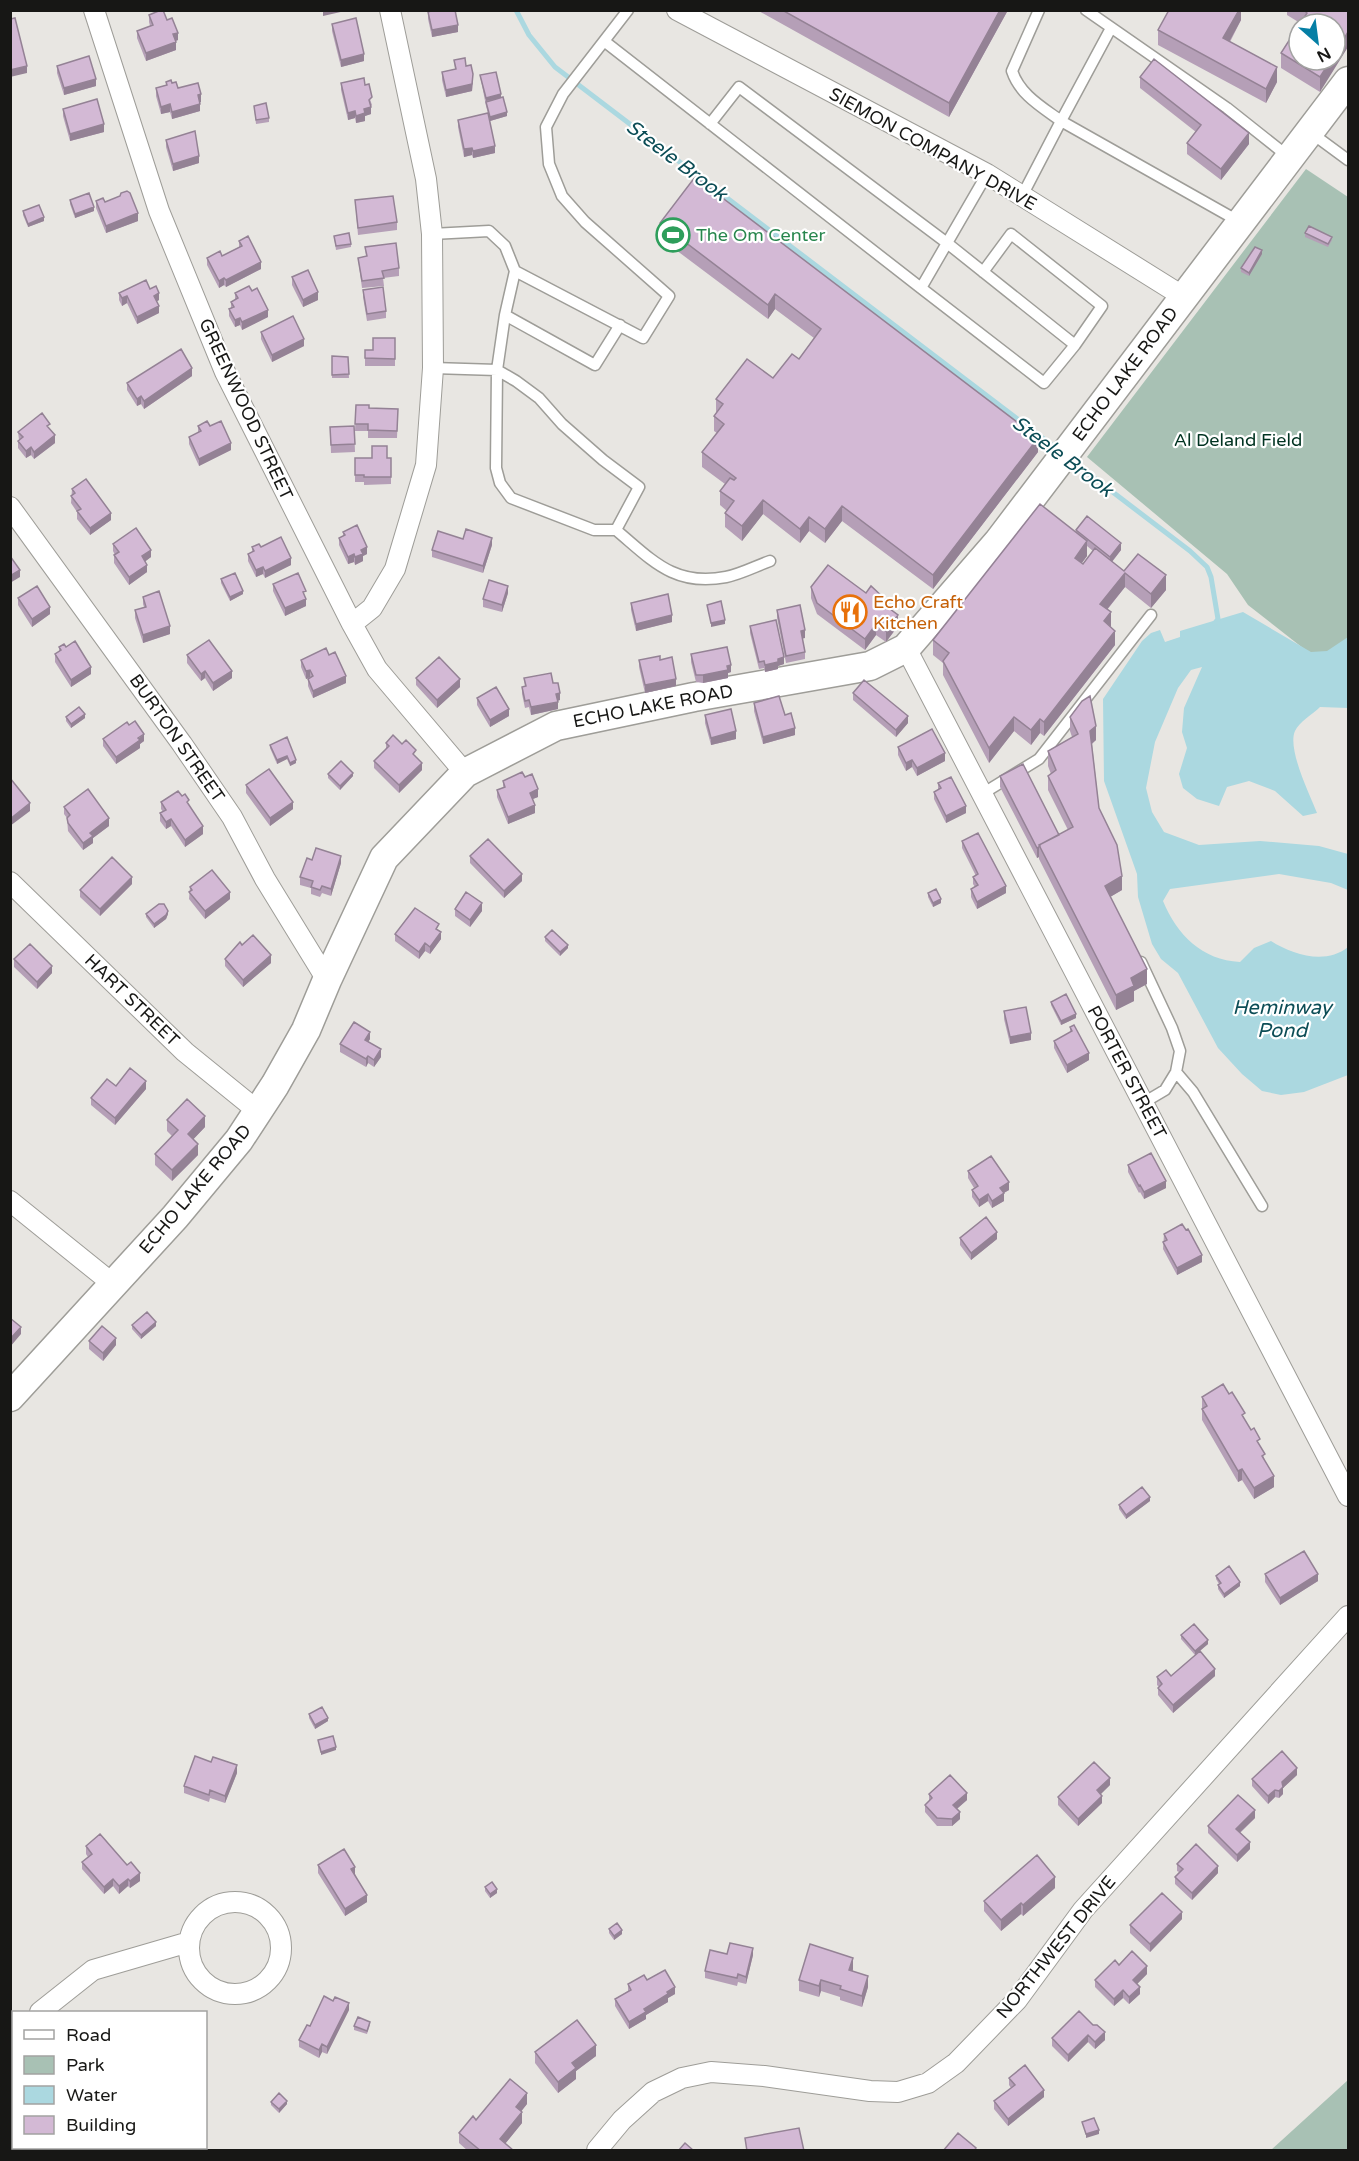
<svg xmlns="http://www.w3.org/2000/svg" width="1359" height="2161" viewBox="0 0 1359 2161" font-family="'Varela Round',sans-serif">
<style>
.green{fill:#a8c1b4}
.water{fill:#abd8e0}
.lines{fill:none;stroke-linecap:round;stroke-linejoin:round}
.stream{stroke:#abd8e0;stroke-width:5}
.lane-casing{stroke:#9e9d98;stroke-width:13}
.street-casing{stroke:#9e9d98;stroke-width:22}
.secondary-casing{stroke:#9e9d98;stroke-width:31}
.lane{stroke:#fff;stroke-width:10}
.street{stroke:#fff;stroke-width:20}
.secondary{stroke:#fff;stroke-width:28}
.wall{fill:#b59fb7;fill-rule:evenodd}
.shaded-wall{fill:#948295}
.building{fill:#d3b9d5;stroke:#948295;stroke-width:1.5}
.labels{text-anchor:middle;stroke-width:4.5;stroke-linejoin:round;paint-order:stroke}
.street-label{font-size:18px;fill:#171715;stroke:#fff}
.leisure-label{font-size:18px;fill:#27864d;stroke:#fff;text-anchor:start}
.park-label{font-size:18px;fill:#003321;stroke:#fff}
.food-label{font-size:18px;fill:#c56008;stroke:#fff;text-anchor:start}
.water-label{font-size:20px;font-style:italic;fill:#0c4d56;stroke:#fff}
</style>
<rect width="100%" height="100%" fill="#e8e6e2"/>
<path class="green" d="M 1306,169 L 1348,197 L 1348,654 L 1322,663 L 1248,605 L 1227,574 L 1087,457 Z
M 1348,2080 L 1348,2150 L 1271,2150 Z"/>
<path class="water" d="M 1243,612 L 1311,652 L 1327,651 L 1348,637 L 1348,708 L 1320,707 C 1313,714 1299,722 1295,731 C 1287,749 1310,795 1317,813 L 1303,816 L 1275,791 L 1249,781 L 1227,787 L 1219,806 L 1197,799 L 1183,788 L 1179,774 L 1187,748 L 1182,732 L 1184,708 L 1202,667 L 1191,670 L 1178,688 L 1155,742 L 1146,788 L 1152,812 L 1164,832 L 1199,845 L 1260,841 L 1319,846 L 1348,854 L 1348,890 L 1331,883 L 1279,874 L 1170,889 L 1163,901 C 1177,935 1202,960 1240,962 L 1254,948 L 1271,941 C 1293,955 1326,965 1348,947 L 1348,1075 L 1304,1092 L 1281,1095 L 1262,1091 L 1242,1074 L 1218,1048 L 1178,973 L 1161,959 L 1152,944 L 1138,897 L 1137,874 L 1104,781 L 1103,699 L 1142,641 L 1151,633 L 1160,630 L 1165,642 L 1180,637 L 1180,631 Z"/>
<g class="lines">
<path class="stream" d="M 516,10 L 529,35 L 555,67 L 1057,449
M 1072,461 L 1190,551 L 1207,567 L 1211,577 L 1218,619 L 1215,623"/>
<defs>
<path id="lane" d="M 1039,10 L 1012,71 C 1020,95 1042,107 1061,121 L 1111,28
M 1086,10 L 1227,108 L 1290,158
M 604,41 L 921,288 L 987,174
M 710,124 L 739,87 L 947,243 L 1075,345 L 1044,383 L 921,288
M 1310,132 L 1348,160
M 1022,196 L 1061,121 L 1240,222
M 432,234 L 489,231 L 505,246 L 515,271 L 643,338 L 669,296 L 585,222 L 562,196 L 549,164 L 546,127 L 563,94 L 628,10
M 983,272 L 1011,234 L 1102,306 L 1075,345
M 505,315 L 595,365 L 620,325
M 433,368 L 497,370 L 505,315 L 515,271
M 497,370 L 516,381 L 539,398 L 562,424 L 603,460 L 639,487 L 616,530 L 594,530 L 511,498 L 500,483 L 496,468 Z
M 616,530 C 652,560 674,587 726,577 C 741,574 756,566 770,561
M 982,794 L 1039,759 L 1151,615
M 1141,962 L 1172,1028 L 1180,1051 L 1176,1072 L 1165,1090 L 1143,1103
M 1176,1072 L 1193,1092 L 1262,1206"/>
<path id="street" d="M 94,10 L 159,211 L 225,372 L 352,624 L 377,669 L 465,773
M 677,10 L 987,174 L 1184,297
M 10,507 L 182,744 L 232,817 L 265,879 L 327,980
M 352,624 L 372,608 L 395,569 L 426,465 L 433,368 L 432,234 L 426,179 L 390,10
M 906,648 L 1348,1496
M 10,882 L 185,1052 L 259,1112
M 10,1201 L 113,1284
M189 1948a46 46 0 1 1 92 0a46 46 0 1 1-92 0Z
M 40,2012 L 93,1970 L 189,1942
M 74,2148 L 77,2150
M 597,2150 L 622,2120 L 653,2092 L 682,2078 L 711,2072 L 764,2076 L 870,2091 L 898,2092 L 928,2083 L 956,2063 L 1017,2000 L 1083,1910 L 1348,1616"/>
<path id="secondary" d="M 10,1397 L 175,1217 L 239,1140 L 275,1085 L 306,1030 L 327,980 L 384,858 L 465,773 L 556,726 L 694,697 L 870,666 L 906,648 L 998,542 L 1348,81"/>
</defs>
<use href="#lane" class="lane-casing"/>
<use href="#street" class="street-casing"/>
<use href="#secondary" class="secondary-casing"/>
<use href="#lane" class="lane"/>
<use href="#street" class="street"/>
<use href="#secondary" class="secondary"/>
</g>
<path class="wall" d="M 757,10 L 1008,10 L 949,117 Z
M 1241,10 L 1241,20 L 1230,42 L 1277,82 L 1266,103 L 1158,45 L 1158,30 Z
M 1287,10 L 1348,10 L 1320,92 L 1281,68 L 1281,53 L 1300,23 L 1287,15 Z
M 428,12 L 458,32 L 432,37 L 428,19 Z
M 149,15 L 167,20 L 178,40 L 175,41 L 176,50 L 146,61 L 137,38 L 137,31 L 150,26 L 149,22 Z
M 332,24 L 364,61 L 341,67 L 332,31 Z
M 454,60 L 466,66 L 473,82 L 472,91 L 446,97 L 442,80 L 442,72 L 455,69 Z
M 57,66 L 96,86 L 64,95 L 57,73 Z
M 480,75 L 501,98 L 507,116 L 490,121 L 486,106 Z
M 1140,77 L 1249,144 L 1221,180 L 1187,154 L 1187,143 L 1196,132 L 1140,88 Z
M 166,82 L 172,83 L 178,88 L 201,102 L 200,102 L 200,111 L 172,119 L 170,112 L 161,114 L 156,96 L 156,88 L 166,85 Z
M 341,83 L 365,85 L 372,105 L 371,106 L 371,114 L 365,116 L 365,121 L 356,123 L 355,118 L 348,120 L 341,90 Z
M 254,106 L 269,118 L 269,122 L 256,124 Z
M 63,109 L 104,132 L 70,141 L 63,116 Z
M 458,120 L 495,153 L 473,158 L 472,155 L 464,157 L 458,127 Z
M 166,140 L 199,163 L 173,171 L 166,147 Z
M 70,200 L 94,211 L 75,218 L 70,204 Z
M 355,200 L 397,222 L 397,230 L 358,235 Z
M 96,201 L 105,202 L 138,221 L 106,233 L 96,208 Z
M 23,211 L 44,221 L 28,227 L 23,215 Z
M 660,223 L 1038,452 L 933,589 L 842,521 L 825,543 L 809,531 L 800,543 L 763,514 L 742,541 L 725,527 L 725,513 L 727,511 L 720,505 L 720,491 L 725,484 L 702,467 L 702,452 L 717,433 L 714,431 L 714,416 L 716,413 L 716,399 L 773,378 L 799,359 L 814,338 L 775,309 L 768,319 L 660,238 Z
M 1305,233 L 1332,240 L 1328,247 L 1305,237 Z
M 334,236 L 351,244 L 351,247 L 336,250 Z
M 239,241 L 261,269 L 226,287 L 224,285 L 219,288 L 207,265 L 207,258 L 222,256 L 239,247 Z
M 365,247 L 399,268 L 399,276 L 383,278 L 384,286 L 362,288 L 358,258 L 366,256 Z
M 1262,254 L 1249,276 L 1241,272 L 1241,268 Z
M 292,277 L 318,300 L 303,307 L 292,285 Z
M 150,289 L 159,300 L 157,301 L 159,313 L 137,324 L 127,303 L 122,306 L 119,300 L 119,293 Z
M 363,290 L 386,311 L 386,318 L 367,321 L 363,297 Z
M 235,293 L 268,317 L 242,330 L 240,325 L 235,327 L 229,316 L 229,309 L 231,308 L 231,302 L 235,300 Z
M 261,332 L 304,346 L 272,362 L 261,339 Z
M 395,338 L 395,366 L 365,366 L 365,350 L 373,350 Z
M 332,356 L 348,357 L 349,378 L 332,378 Z
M 192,376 L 144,409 L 141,404 L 137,406 L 127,390 L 127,383 Z
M 356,405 L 369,408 L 398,409 L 397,438 L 368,438 L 368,431 L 355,431 Z
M 198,426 L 210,426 L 231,450 L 199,466 L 189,444 L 189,437 L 198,433 Z
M 354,426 L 355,452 L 331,453 L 330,427 Z
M 50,430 L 55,443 L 34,459 L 31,455 L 26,458 L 18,448 L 18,441 L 19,440 L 18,432 Z
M 355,458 L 391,458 L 391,484 L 364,485 L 364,482 L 355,482 Z
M 72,489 L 111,520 L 90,535 L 77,519 L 77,512 L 71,503 Z
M 1076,530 L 1121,550 L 1112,562 L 1124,571 L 1166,590 L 1151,608 L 1125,587 L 1107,610 L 1115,645 L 1044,736 L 1040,733 L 1031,745 L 1014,731 L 989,763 L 943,675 L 943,663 L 933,655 L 933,640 L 1076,533 ZM 1087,546 L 1093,551 L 1083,564 L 1082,563 L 1087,556 Z
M 343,532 L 367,554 L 363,556 L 363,561 L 355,565 L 354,562 L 348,564 L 339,545 L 339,538 L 343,536 Z
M 463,539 L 492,545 L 483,573 L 432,557 L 432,550 Z
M 113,544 L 151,557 L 145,561 L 147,572 L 129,585 L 114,563 L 114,555 L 115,555 L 113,551 Z
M 252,547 L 291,565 L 265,578 L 263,574 L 256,577 L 248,561 L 248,554 L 252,552 Z
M 221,579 L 243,594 L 230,601 L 221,583 Z
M 273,584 L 306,598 L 306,606 L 285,616 L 273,591 Z
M 811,587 L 866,593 L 885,605 L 898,626 L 886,642 L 876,635 L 865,650 L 817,614 L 811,598 Z
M 508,593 L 502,612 L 483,607 L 483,599 Z
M 143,597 L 170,634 L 143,643 L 135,618 L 135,610 L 144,607 L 143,604 Z
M 18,598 L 50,614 L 32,627 L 18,605 Z
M 631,603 L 672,622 L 636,631 L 631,610 Z
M 777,610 L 805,638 L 802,638 L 805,652 L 805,659 L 786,663 L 777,618 Z
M 750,626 L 784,664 L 778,666 L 778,669 L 765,672 L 764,668 L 759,669 L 750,633 Z
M 59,647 L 91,674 L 71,687 L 55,662 L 55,654 L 59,652 Z
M 691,654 L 731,672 L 728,673 L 728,678 L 703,683 L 696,682 L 691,662 Z
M 187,655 L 232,678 L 213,691 L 205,678 L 201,681 L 187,663 Z
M 329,655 L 346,683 L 313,698 L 308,686 L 308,679 L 310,678 L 306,679 L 301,667 L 301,660 Z
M 639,660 L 660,660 L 676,686 L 645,693 L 639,667 Z
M 416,678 L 460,687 L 437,708 L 416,685 Z
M 524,678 L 553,683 L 560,700 L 557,701 L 558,709 L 531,715 L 529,707 L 525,708 L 522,694 L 522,687 L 525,687 Z
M 853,693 L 908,723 L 896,737 L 853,700 Z
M 477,698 L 509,716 L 490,727 L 477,705 Z
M 754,703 L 785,715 L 795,735 L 763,744 L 754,711 Z
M 705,715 L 736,739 L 711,745 L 705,723 Z
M 66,717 L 85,718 L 71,728 L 66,721 Z
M 1070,717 L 1096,740 L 1092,744 L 1099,808 L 1122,890 L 1110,897 L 1147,984 L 1134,991 L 1134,1001 L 1116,1010 L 1039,859 L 1039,857 L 1037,858 L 1000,787 L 1000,776 L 1059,835 L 1068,830 L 1048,790 L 1048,776 L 1051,774 L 1048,766 L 1048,751 L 1072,737 L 1070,731 Z
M 103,739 L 144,741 L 140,744 L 140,748 L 116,764 L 103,746 Z
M 386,743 L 402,744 L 416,757 L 422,770 L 399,793 L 374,768 L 374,761 L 386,750 Z
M 270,745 L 296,763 L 290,766 L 287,759 L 277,764 L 270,748 Z
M 898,747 L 945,761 L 917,776 L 912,767 L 906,771 L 898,755 Z
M 328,774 L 353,776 L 340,790 L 328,778 Z
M 525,777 L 538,797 L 533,799 L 535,813 L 508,824 L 497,797 L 497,790 L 503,788 L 503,781 Z
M 938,783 L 966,813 L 946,823 L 934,799 L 934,792 L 938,790 Z
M 246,785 L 293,809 L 270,826 L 246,793 Z
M 161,802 L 189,805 L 203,834 L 185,847 L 171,826 L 166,829 L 160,821 L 160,813 L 163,812 L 161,809 Z
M 64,807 L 109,826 L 93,838 L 93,843 L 83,850 L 68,831 L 67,818 L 64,814 Z
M 962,841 L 1006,893 L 977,909 L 971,897 L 971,889 L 975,887 L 973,884 L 973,877 L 976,876 L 962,848 Z
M 470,856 L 522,881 L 504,898 L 470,863 Z
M 312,860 L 341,863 L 331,896 L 322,893 L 320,897 L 311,894 L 311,888 L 300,885 L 300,877 Z
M 132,884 L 100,916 L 80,897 L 80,890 Z
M 190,887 L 230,899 L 205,919 L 189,899 Z
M 928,893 L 941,903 L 933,907 L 928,897 Z
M 455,909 L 482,911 L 470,927 L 455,916 Z
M 146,914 L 168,914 L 166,919 L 154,928 L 146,917 Z
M 439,931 L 441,939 L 430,954 L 425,951 L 419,959 L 395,941 L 395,934 Z
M 545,937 L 568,948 L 560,956 L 545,941 Z
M 242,945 L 271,963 L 243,987 L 225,966 L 225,959 Z
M 14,959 L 52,973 L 37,989 L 14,967 Z
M 1051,1002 L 1076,1018 L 1061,1025 L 1051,1005 Z
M 1004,1011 L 1031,1040 L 1010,1044 L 1004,1019 Z
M 1070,1027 L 1089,1060 L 1067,1073 L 1054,1048 L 1054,1041 L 1070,1032 Z
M 370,1039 L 368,1042 L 381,1057 L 374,1067 L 368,1063 L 366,1067 L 340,1052 L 340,1044 Z
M 146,1089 L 115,1125 L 91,1105 L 91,1098 Z
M 167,1120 L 205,1127 L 193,1139 L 198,1155 L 172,1181 L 155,1165 L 155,1154 L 172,1136 L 167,1131 Z
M 1128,1165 L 1166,1188 L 1144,1199 L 1140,1192 L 1139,1193 L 1128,1172 Z
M 968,1171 L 1009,1190 L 1004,1193 L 1004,1201 L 992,1208 L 988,1201 L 979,1207 L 972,1197 L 972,1190 L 974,1188 L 968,1178 Z
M 1164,1234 L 1202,1262 L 1177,1275 L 1163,1249 Z
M 960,1238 L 997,1239 L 971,1260 L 960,1245 Z
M 132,1325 L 156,1326 L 141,1339 L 132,1329 Z
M 89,1341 L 116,1345 L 103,1361 L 89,1349 Z
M 1202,1397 L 1245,1420 L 1260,1446 L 1274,1487 L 1254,1499 L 1242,1480 L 1238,1482 L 1202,1420 Z
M 1150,1501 L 1126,1519 L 1119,1509 L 1119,1505 Z
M 1265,1574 L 1318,1581 L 1280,1605 L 1265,1582 Z
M 1216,1576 L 1240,1586 L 1224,1598 L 1218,1589 L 1218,1585 L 1219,1584 L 1216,1579 Z
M 1181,1635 L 1208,1644 L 1195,1655 L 1181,1639 Z
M 1171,1676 L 1215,1676 L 1173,1713 L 1158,1695 L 1158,1688 L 1159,1687 L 1157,1685 L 1157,1677 Z
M 309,1714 L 328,1721 L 315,1729 L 309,1718 Z
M 237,1773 L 225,1803 L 210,1798 L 209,1802 L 184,1793 L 184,1786 Z
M 1297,1775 L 1283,1788 L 1283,1794 L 1279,1798 L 1275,1797 L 1268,1804 L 1252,1786 L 1252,1779 Z
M 1110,1785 L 1100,1794 L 1102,1803 L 1078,1826 L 1058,1805 L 1058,1797 Z
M 929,1794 L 967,1800 L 957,1809 L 960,1819 L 952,1826 L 937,1826 L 925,1812 L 925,1805 L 929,1801 Z
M 1255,1818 L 1240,1833 L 1250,1849 L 1237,1862 L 1208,1833 L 1208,1826 Z
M 86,1846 L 140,1881 L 130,1888 L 128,1886 L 119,1894 L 113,1886 L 104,1894 L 82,1869 L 82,1862 L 88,1857 L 86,1854 Z
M 1177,1864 L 1218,1873 L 1192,1900 L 1175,1884 L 1175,1877 L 1179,1872 L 1177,1871 Z
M 318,1865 L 355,1874 L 367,1902 L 345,1916 L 318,1873 Z
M 485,1887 L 497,1893 L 490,1898 L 485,1891 Z
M 1055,1888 L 1023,1916 L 1021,1914 L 1001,1931 L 984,1911 L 984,1901 Z
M 1182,1919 L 1150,1952 L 1130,1933 L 1130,1925 Z
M 609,1929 L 622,1934 L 614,1940 L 609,1933 Z
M 727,1954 L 753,1955 L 746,1984 L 738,1982 L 737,1986 L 705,1978 L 705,1971 Z
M 1119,1965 L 1147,1974 L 1137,1984 L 1140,1994 L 1129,2004 L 1123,1998 L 1114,2006 L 1095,1987 L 1095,1980 Z
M 853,1969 L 853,1971 L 868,1987 L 862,2007 L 840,2000 L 840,1997 L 821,1991 L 819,1997 L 799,1991 L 799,1980 Z
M 647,1980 L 675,1994 L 668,1998 L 668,2002 L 646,2015 L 646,2019 L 629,2029 L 615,2006 L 615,1999 L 628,1991 L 628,1984 Z
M 349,2010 L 327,2054 L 322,2052 L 319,2058 L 299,2047 L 299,2040 L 310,2026 Z
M 370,2025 L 367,2034 L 354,2030 L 354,2026 Z
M 1093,2025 L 1105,2040 L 1095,2049 L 1088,2042 L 1068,2062 L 1052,2046 L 1052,2038 Z
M 535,2052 L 596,2056 L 576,2071 L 576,2079 L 558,2093 L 535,2063 Z
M 1009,2078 L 1044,2097 L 1008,2126 L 994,2109 L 994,2101 L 1011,2088 L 1009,2085 Z
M 271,2102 L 287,2104 L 279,2113 L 271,2105 Z
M 527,2104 L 521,2111 L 522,2123 L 505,2144 L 514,2151 L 468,2151 L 459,2143 L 459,2133 L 476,2120 Z"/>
<path class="shaded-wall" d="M 323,10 L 345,10 L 345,11 L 323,16 Z
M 1000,10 L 1008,10 L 949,117 L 949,103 Z
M 1239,10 L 1241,10 L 1241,20 L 1223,53 L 1223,38 Z
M 458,25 L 458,32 L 432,37 L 432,30 Z
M 1348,32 L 1348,47 L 1320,92 L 1320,77 L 1331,60 L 1335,60 L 1335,54 Z
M 178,33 L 178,40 L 173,42 L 173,34 Z
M 176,42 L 176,50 L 146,61 L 146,53 Z
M 364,54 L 364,61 L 341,67 L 341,60 Z
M 27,66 L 27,73 L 10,77 L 10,70 Z
M 1277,67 L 1277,82 L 1266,103 L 1266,89 Z
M 473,74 L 472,91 L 446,97 L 446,90 Z
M 96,79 L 96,86 L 64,95 L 64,88 Z
M 201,94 L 201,102 L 198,103 L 198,95 Z
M 501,94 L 501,98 L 486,101 L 486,98 Z
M 170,104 L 170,112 L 161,114 L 161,107 Z
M 200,104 L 200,111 L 172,119 L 172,112 Z
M 371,107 L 371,114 L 365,116 L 365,121 L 356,123 L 356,116 L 364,109 Z
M 355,111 L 355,118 L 348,120 L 348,113 Z
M 507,112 L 507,116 L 490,121 L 490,117 Z
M 104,124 L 104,132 L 70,141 L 70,134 Z
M 1249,133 L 1249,144 L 1221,180 L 1221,169 Z
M 495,146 L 495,153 L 473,158 L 473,151 Z
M 472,148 L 472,155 L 464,157 L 464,149 Z
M 199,156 L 199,163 L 173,171 L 173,164 Z
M 94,207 L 94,211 L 75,218 L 75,214 Z
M 138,213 L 138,221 L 106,233 L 106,226 Z
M 44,217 L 44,221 L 28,227 L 28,224 Z
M 1262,250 L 1262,254 L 1249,276 L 1249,273 Z
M 261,262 L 261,269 L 226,287 L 226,280 Z
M 224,278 L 224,285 L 219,288 L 219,281 Z
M 318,292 L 318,300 L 303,307 L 303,300 Z
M 159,293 L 159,300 L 154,303 L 154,296 Z
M 775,294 L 775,309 L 768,319 L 768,305 Z
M 127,296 L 127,303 L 122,306 L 122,298 Z
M 159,306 L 159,313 L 137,324 L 137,317 Z
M 268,310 L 268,317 L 242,330 L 242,322 Z
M 240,318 L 240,325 L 235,327 L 235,320 Z
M 304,339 L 304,346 L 272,362 L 272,355 Z
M 192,368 L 192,376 L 144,409 L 144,401 Z
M 141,396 L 141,404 L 137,406 L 137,399 Z
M 55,435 L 55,443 L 34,459 L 34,452 Z
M 1038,438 L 1038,452 L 933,589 L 933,575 Z
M 231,443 L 231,450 L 199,466 L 199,459 Z
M 31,447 L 31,455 L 26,458 L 26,451 Z
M 763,500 L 763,514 L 742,541 L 742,526 Z
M 842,506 L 842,521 L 825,543 L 825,529 Z
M 111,513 L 111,520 L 90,535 L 90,528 Z
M 809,517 L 809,531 L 800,543 L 800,529 Z
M 492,538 L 492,545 L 483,573 L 483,566 Z
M 1087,541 L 1087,556 L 1075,572 L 1075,558 Z
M 1121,543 L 1121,550 L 1110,564 L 1110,557 Z
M 367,547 L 367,554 L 363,556 L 363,561 L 355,565 L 355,557 L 361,550 Z
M 151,550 L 151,557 L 142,564 L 142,556 Z
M 354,554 L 354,562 L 348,564 L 348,557 Z
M 291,558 L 291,565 L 265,578 L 265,571 Z
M 147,565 L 147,572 L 129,585 L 129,577 Z
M 263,567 L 263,574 L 256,577 L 256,570 Z
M 20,570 L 20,577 L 10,583 L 10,576 Z
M 1125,573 L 1125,587 L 1100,618 L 1100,604 Z
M 1166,575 L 1166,590 L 1151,608 L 1151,594 Z
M 508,586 L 508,593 L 502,612 L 502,605 Z
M 243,591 L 243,594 L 230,601 L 230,597 Z
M 306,599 L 306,606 L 285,616 L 285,608 Z
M 50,607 L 50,614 L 32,627 L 32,619 Z
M 1111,612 L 1111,627 L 1104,621 Z
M 672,615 L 672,622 L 636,631 L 636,624 Z
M 898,615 L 898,626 L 886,642 L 886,631 Z
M 725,620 L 725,624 L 711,627 L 711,623 Z
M 876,624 L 876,635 L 865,650 L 865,639 Z
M 170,626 L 170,634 L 143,643 L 143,635 Z
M 805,630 L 805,638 L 801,639 L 801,631 Z
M 1115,631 L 1115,645 L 1044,736 L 1044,722 Z
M 784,657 L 784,664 L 778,666 L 778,669 L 765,672 L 765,665 L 778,659 Z
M 731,665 L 731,672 L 728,673 L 728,678 L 703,683 L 703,675 Z
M 91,667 L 91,674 L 71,687 L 71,680 Z
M 310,670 L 310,677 L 306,679 L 306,671 Z
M 205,671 L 205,678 L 201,681 L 201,674 Z
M 232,671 L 232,678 L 213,691 L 213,683 Z
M 346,676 L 346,683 L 313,698 L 313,691 Z
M 460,679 L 460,687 L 437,708 L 437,700 Z
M 676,679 L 676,686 L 645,693 L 645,685 Z
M 560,693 L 560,700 L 556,701 L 556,694 Z
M 558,702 L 558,709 L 531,715 L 531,707 Z
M 509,709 L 509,716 L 490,727 L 490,720 Z
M 85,714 L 85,718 L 71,728 L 71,724 Z
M 908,716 L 908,723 L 896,737 L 896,730 Z
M 1014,717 L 1014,731 L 989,763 L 989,748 Z
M 1040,719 L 1040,733 L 1031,745 L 1031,730 Z
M 1096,726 L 1096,740 L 1090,745 L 1090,731 Z
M 795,728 L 795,735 L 763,744 L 763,737 Z
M 736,731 L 736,739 L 711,745 L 711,738 Z
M 144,734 L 144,741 L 140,744 L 140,748 L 116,764 L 116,757 Z
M 945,753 L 945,761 L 917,776 L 917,768 Z
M 287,756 L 287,759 L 277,764 L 277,760 Z
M 296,760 L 296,763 L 290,766 L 290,763 Z
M 912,760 L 912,767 L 906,771 L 906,763 Z
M 422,763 L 422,770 L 399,793 L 399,785 Z
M 353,773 L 353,776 L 340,790 L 340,786 Z
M 538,789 L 538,797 L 530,800 L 530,793 Z
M 293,802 L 293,809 L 270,826 L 270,818 Z
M 30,803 L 30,811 L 10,826 L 10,819 Z
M 535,805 L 535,813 L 508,824 L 508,817 Z
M 966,806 L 966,813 L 946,823 L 946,816 Z
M 109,818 L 109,826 L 93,838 L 93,843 L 83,850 L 83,843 L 90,833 Z
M 171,819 L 171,826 L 166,829 L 166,822 Z
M 203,826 L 203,834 L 185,847 L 185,840 Z
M 1039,846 L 1039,857 L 1037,858 L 1037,848 Z
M 341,856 L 341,863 L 331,896 L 331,889 Z
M 522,874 L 522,881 L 504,898 L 504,891 Z
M 1122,876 L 1122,890 L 1105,900 L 1105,886 Z
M 132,877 L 132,884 L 100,916 L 100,909 Z
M 1006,886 L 1006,893 L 977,909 L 977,902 Z
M 230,892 L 230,899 L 205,919 L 205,911 Z
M 941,899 L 941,903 L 933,907 L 933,903 Z
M 482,903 L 482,911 L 470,927 L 470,920 Z
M 168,911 L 168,914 L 166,919 L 154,928 L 154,924 Z
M 441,932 L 441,939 L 430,954 L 430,947 Z
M 425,943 L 425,951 L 419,959 L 419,952 Z
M 568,945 L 568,948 L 560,956 L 560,952 Z
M 271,955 L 271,963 L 243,987 L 243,980 Z
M 52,966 L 52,973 L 37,989 L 37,982 Z
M 1147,969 L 1147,984 L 1134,991 L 1134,1001 L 1116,1010 L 1116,995 L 1131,978 Z
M 1076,1014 L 1076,1018 L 1061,1025 L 1061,1021 Z
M 370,1032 L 370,1039 L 365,1047 L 365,1040 Z
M 1031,1033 L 1031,1040 L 1010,1044 L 1010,1037 Z
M 381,1049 L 381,1057 L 374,1067 L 374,1060 Z
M 1089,1053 L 1089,1060 L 1067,1073 L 1067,1065 Z
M 368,1056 L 368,1063 L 366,1067 L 366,1059 Z
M 146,1081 L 146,1089 L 115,1125 L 115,1118 Z
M 205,1116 L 205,1127 L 188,1145 L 188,1134 Z
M 198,1144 L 198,1155 L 172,1181 L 172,1170 Z
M 1166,1181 L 1166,1188 L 1144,1199 L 1144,1192 Z
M 1009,1182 L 1009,1190 L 1000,1195 L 1000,1188 Z
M 1004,1193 L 1004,1201 L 992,1208 L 992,1201 Z
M 988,1194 L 988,1201 L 979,1207 L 979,1200 Z
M 997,1232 L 997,1239 L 971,1260 L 971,1253 Z
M 1202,1255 L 1202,1262 L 1177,1275 L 1177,1268 Z
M 156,1322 L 156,1326 L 141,1339 L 141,1335 Z
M 21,1327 L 21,1334 L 10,1347 L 10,1339 Z
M 116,1338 L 116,1345 L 103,1361 L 103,1353 Z
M 1242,1469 L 1242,1480 L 1238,1482 L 1238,1471 Z
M 1274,1476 L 1274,1487 L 1254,1499 L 1254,1488 Z
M 1150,1497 L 1150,1501 L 1126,1519 L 1126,1515 Z
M 1318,1574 L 1318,1581 L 1280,1605 L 1280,1598 Z
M 1240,1582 L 1240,1586 L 1224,1598 L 1224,1594 Z
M 1208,1640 L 1208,1644 L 1195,1655 L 1195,1651 Z
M 1215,1669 L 1215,1676 L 1173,1713 L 1173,1705 Z
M 328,1718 L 328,1721 L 315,1729 L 315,1725 Z
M 336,1747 L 336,1750 L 321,1755 L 321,1752 Z
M 237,1765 L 237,1773 L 225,1803 L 225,1796 Z
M 1297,1768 L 1297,1775 L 1283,1788 L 1283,1794 L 1279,1798 L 1279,1791 L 1282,1782 Z
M 1110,1778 L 1110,1785 L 1097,1798 L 1097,1790 Z
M 1275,1790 L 1275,1797 L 1268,1804 L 1268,1796 Z
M 967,1793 L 967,1800 L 953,1812 L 953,1805 Z
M 1102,1796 L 1102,1803 L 1078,1826 L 1078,1819 Z
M 1255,1810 L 1255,1818 L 1236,1836 L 1236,1829 Z
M 960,1812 L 960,1819 L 952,1826 L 952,1819 Z
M 1250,1842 L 1250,1849 L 1237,1862 L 1237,1855 Z
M 1218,1866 L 1218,1873 L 1192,1900 L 1192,1893 Z
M 355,1867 L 355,1874 L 351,1877 L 351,1869 Z
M 140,1873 L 140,1881 L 130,1888 L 130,1881 Z
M 1055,1877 L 1055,1888 L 1023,1916 L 1023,1905 Z
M 113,1879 L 113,1886 L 104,1894 L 104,1887 Z
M 128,1879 L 128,1886 L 119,1894 L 119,1886 Z
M 497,1889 L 497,1893 L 490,1898 L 490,1894 Z
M 367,1895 L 367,1902 L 345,1916 L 345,1909 Z
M 1021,1903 L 1021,1914 L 1001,1931 L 1001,1920 Z
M 1182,1912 L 1182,1919 L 1150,1952 L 1150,1944 Z
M 622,1930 L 622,1934 L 614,1940 L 614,1936 Z
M 753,1948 L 753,1955 L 746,1984 L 746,1977 Z
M 853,1958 L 853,1969 L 849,1981 L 849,1970 Z
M 1147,1966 L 1147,1974 L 1133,1988 L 1133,1980 Z
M 868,1976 L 868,1987 L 862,2007 L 862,1996 Z
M 821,1980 L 821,1991 L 819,1997 L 819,1986 Z
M 675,1987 L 675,1994 L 668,1998 L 668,2002 L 646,2015 L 646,2019 L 629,2029 L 629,2022 L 644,2009 Z
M 1140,1987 L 1140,1994 L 1129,2004 L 1129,1997 Z
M 1123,1990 L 1123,1998 L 1114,2006 L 1114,1999 Z
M 349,2003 L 349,2010 L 327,2054 L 327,2047 Z
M 1105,2032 L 1105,2040 L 1095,2049 L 1095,2042 Z
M 1088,2035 L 1088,2042 L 1068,2062 L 1068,2055 Z
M 322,2044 L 322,2052 L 319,2058 L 319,2050 Z
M 596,2045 L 596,2056 L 576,2071 L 576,2079 L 558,2093 L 558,2082 L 572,2063 Z
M 1044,2090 L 1044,2097 L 1008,2126 L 1008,2119 Z
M 527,2093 L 527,2104 L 516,2118 L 516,2107 Z
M 287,2101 L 287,2104 L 279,2113 L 279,2109 Z
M 522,2112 L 522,2123 L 500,2150 L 500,2139 Z
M 1099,2130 L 1099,2134 L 1086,2138 L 1086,2134 Z"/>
<path class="building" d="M 161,10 L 163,10 L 167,20 L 172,18 L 178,33 L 173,34 L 176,42 L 146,53 L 137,31 L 153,25 L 149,15 Z
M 434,10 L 455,10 L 458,25 L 432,30 L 428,12 Z
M 782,10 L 1000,10 L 949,103 Z
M 1169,10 L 1239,10 L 1223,38 L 1277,67 L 1266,89 L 1158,30 Z
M 1304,10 L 1348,10 L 1348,32 L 1335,54 L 1335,24 L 1300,24 L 1307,13 Z
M 15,18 L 27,66 L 10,70 L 10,19 Z
M 356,18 L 364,54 L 341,60 L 332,24 Z
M 1299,25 L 1299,60 L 1331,60 L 1320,77 L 1281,53 Z
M 89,56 L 96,79 L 64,88 L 57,66 Z
M 465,58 L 466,66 L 471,65 L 473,74 L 472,84 L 446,90 L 442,72 L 456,69 L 454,60 Z
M 1154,59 L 1249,133 L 1221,169 L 1187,143 L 1201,125 L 1140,77 Z
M 496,72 L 501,94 L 486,98 L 480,75 Z
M 364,78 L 365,85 L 369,84 L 372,97 L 369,100 L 371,107 L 364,109 L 365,113 L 356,116 L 355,111 L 348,113 L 341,83 Z
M 171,80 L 172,83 L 176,82 L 178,88 L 198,83 L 201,94 L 198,95 L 200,104 L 172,112 L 170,104 L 161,107 L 156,88 L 167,85 L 166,82 Z
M 503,97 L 507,112 L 490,117 L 486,102 Z
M 97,99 L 104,124 L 70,134 L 63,109 Z
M 266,103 L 269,118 L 256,120 L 254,106 Z
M 488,113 L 495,146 L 473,151 L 472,148 L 464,149 L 458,120 Z
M 195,131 L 199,156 L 173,164 L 166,140 Z
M 695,177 L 1038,438 L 933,575 L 842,506 L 825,529 L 809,517 L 800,529 L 763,500 L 742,526 L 725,513 L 734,501 L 720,491 L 730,478 L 734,480 L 736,478 L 702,452 L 724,424 L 714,416 L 723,404 L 716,399 L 747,359 L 773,378 L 792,354 L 799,359 L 821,329 L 775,294 L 768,305 L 660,223 Z
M 127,191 L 130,193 L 138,213 L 106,226 L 96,201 L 103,198 L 105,202 L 120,196 L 121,193 Z
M 89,193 L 94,207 L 75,214 L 70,200 Z
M 393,196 L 397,222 L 358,228 L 355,200 Z
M 39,205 L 44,217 L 28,224 L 23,211 Z
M 1309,226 L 1332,237 L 1328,244 L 1305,233 Z
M 349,233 L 351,244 L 336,246 L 334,236 Z
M 248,236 L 261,262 L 226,280 L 224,278 L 219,281 L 207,258 L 220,251 L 222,256 L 242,246 L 239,241 Z
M 396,243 L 399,268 L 382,271 L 384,278 L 362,281 L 358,258 L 367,256 L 365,247 Z
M 1255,247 L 1262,250 L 1249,273 L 1241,268 Z
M 308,270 L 318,292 L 303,300 L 292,277 Z
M 146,280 L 150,289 L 156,286 L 159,293 L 154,296 L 159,306 L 137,317 L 127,296 L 122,298 L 119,293 Z
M 249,286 L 252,291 L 257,288 L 268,310 L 242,322 L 240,318 L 235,320 L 229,309 L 234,307 L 231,302 L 238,298 L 235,293 Z
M 383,287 L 386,311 L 367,314 L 363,290 Z
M 293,316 L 304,339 L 272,355 L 261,332 Z
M 373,338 L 395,338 L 395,359 L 365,358 L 365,350 L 373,350 Z
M 181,349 L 192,368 L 144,401 L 141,396 L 137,399 L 127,383 Z
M 332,356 L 348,357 L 349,374 L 332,375 Z
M 356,405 L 369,405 L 369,408 L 398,409 L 397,431 L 368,430 L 368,424 L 355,424 Z
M 42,413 L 50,424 L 47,426 L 55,435 L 34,452 L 31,447 L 26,451 L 18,441 L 23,437 L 18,432 Z
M 207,421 L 210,426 L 221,421 L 231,443 L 199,459 L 189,437 L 201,431 L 198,426 Z
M 354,426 L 355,444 L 331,445 L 330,427 Z
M 372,446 L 387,446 L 387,458 L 391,458 L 391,477 L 364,477 L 364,475 L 355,475 L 355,458 L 372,458 Z
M 86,479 L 111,513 L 90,528 L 77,511 L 81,509 L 71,496 L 75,493 L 72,489 Z
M 1040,504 L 1087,541 L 1075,558 L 1083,564 L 1095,548 L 1124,571 L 1138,554 L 1166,575 L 1151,594 L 1125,573 L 1100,604 L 1111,612 L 1104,621 L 1115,631 L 1044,722 L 1040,719 L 1031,730 L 1014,717 L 989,748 L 943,661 L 949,653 L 933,640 Z
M 1087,516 L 1121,543 L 1110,557 L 1076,530 Z
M 357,525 L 367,547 L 361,550 L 363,554 L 355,557 L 354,554 L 348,557 L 339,538 L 345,535 L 343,532 Z
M 136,528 L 151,550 L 142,556 L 147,565 L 129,577 L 114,555 L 119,552 L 113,544 Z
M 466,529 L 492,538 L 483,566 L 432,550 L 438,531 L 463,539 Z
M 281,537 L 291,558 L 265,571 L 263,567 L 256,570 L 248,554 L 254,551 L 252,547 L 259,544 L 261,547 Z
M 10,556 L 20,570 L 10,576 Z
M 828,565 L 866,593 L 871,586 L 885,599 L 882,603 L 898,615 L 886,631 L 876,624 L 865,639 L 817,603 L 811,587 Z
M 235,573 L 243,591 L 230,597 L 221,579 Z
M 298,573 L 306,591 L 303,592 L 306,599 L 285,608 L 273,584 Z
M 489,580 L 508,586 L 502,605 L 483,599 Z
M 37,586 L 50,607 L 32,619 L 18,598 Z
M 159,591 L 170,626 L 143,635 L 135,610 L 146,607 L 143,597 Z
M 668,594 L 672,615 L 636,624 L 631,603 Z
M 721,601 L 725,620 L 711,623 L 707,605 Z
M 800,605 L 805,630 L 801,631 L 805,652 L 786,656 L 777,610 Z
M 776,620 L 784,657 L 778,659 L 778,662 L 765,665 L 764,661 L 759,662 L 750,626 Z
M 209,640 L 232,671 L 213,683 L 205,671 L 201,674 L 187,655 Z
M 75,641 L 91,667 L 71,680 L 55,654 L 61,650 L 59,647 L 64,644 L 66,647 Z
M 727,647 L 731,665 L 727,666 L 728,670 L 703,675 L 696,675 L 691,654 Z
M 326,648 L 329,655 L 335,652 L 346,676 L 313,691 L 308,679 L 313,676 L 310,670 L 306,671 L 301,660 Z
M 660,656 L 660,660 L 672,657 L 676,679 L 645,685 L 639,660 Z
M 439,657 L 460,679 L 437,700 L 416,678 Z
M 551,673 L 553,683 L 558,683 L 560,693 L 556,694 L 558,702 L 531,707 L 529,700 L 525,701 L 522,687 L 526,686 L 524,678 Z
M 864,680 L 908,716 L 896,730 L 853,693 Z
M 496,687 L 509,709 L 490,720 L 477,698 Z
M 779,696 L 785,715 L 791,713 L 795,728 L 763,737 L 754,703 Z
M 1090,696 L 1096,726 L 1090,731 L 1099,808 L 1117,845 L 1122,876 L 1105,886 L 1147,969 L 1131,978 L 1134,986 L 1116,995 L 1039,845 L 1073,827 L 1048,776 L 1056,770 L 1048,751 L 1078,734 L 1070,717 L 1082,701 Z
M 79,707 L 85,714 L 71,724 L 66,717 Z
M 731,709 L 736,731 L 711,738 L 705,715 Z
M 135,721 L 144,734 L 138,738 L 140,740 L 116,757 L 103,739 L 127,722 L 129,725 Z
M 932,729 L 945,753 L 917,768 L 912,760 L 906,763 L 898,747 Z
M 393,735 L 402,744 L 406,740 L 416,750 L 413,754 L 422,763 L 399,785 L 374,761 L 389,746 L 386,743 Z
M 287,737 L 296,760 L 290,763 L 287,756 L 277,760 L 270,745 Z
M 341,761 L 353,773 L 340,786 L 328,774 Z
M 1023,764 L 1059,835 L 1039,845 L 1040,846 L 1037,848 L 1000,776 Z
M 269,769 L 293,802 L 270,818 L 246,785 Z
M 522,772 L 525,777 L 532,774 L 538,789 L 530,793 L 535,805 L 508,817 L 497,790 L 505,787 L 503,781 Z
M 951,777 L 966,806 L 946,816 L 934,792 L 941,788 L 938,783 Z
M 10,778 L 30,803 L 10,819 Z
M 88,789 L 109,818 L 90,833 L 93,836 L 83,843 L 68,823 L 67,818 L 70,815 L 64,807 Z
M 178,791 L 182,796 L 185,794 L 189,800 L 187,802 L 203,826 L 185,840 L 171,819 L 166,822 L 160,813 L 166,810 L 161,802 Z
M 978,833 L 1006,886 L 977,902 L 971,889 L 978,885 L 973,877 L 978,874 L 962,841 Z
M 488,839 L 522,874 L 504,891 L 470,856 Z
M 316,848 L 341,856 L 331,889 L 322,886 L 320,890 L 311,887 L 313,881 L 300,877 L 307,858 L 312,860 Z
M 112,857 L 132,877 L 100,909 L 80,890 Z
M 212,870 L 230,892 L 205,911 L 189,892 L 192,890 L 190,887 Z
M 936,889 L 941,899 L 933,903 L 928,893 Z
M 466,892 L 482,903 L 470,920 L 455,909 Z
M 159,904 L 164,904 L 168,911 L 166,915 L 154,924 L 146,914 Z
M 415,908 L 439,924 L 436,929 L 441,932 L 430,947 L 425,943 L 419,952 L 395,934 Z
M 552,930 L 568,945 L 560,952 L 545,937 Z
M 253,935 L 271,955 L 243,980 L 225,959 L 240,942 L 242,945 Z
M 30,944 L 52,966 L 37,982 L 14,959 Z
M 1066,994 L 1076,1014 L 1061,1021 L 1051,1002 Z
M 1026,1007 L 1031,1033 L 1010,1037 L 1004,1011 Z
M 354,1022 L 370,1032 L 365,1040 L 381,1049 L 374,1060 L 368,1056 L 366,1059 L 340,1044 Z
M 1074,1025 L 1089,1053 L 1067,1065 L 1054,1041 L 1072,1031 L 1070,1027 Z
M 130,1068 L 146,1081 L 115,1118 L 91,1098 L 107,1079 L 116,1086 Z
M 187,1099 L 205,1116 L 188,1134 L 198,1144 L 172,1170 L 155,1154 L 178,1130 L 167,1120 Z
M 1151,1153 L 1166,1181 L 1144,1192 L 1140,1185 L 1139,1186 L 1128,1165 Z
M 991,1156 L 1009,1182 L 1000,1188 L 1004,1193 L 992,1201 L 988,1194 L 979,1200 L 972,1190 L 978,1186 L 968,1171 Z
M 986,1217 L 997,1232 L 971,1253 L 960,1238 Z
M 1182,1224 L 1186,1230 L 1188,1229 L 1202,1255 L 1177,1268 L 1163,1242 L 1167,1240 L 1164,1234 Z
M 147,1312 L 156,1322 L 141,1335 L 132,1325 Z
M 10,1318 L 21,1327 L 10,1339 Z
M 102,1326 L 116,1338 L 103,1353 L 89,1341 Z
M 1223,1384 L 1229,1394 L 1232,1392 L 1245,1413 L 1242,1415 L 1251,1430 L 1254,1428 L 1260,1439 L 1257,1441 L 1265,1454 L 1262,1456 L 1274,1476 L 1254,1488 L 1242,1469 L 1238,1471 L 1202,1409 L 1207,1406 L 1202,1397 Z
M 1142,1487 L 1150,1497 L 1126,1515 L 1119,1505 Z
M 1304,1551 L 1318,1574 L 1280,1598 L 1265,1574 Z
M 1229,1566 L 1240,1582 L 1224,1594 L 1218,1585 L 1221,1583 L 1216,1576 Z
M 1194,1624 L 1208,1640 L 1195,1651 L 1181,1635 Z
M 1200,1651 L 1215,1669 L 1173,1705 L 1158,1688 L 1162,1684 L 1157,1677 L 1166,1670 L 1171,1676 Z
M 322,1707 L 328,1718 L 315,1725 L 309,1714 Z
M 333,1736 L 336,1747 L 321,1752 L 318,1740 Z
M 1282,1751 L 1297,1768 L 1282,1782 L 1283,1787 L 1279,1791 L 1275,1790 L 1268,1796 L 1252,1779 Z
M 195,1756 L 211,1762 L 213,1757 L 237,1765 L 225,1796 L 210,1790 L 209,1795 L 184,1786 Z
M 1094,1762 L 1110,1778 L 1097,1790 L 1102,1796 L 1078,1819 L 1058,1797 Z
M 950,1775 L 967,1793 L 953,1805 L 960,1812 L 952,1819 L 937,1818 L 925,1805 L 932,1798 L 929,1794 Z
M 1238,1795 L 1255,1810 L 1236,1829 L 1250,1842 L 1237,1855 L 1208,1826 Z
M 100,1834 L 127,1865 L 131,1862 L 140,1873 L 130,1881 L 128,1879 L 119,1886 L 113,1879 L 104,1887 L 82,1862 L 92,1854 L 86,1846 Z
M 1196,1844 L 1218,1866 L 1192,1893 L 1175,1877 L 1183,1869 L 1177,1864 Z
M 344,1849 L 355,1867 L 351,1869 L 367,1895 L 345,1909 L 318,1865 Z
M 1037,1855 L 1055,1877 L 1023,1905 L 1021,1903 L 1001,1920 L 984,1901 Z
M 492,1882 L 497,1889 L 490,1894 L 485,1887 Z
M 1162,1893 L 1182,1912 L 1150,1944 L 1130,1925 Z
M 617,1923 L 622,1930 L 614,1936 L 609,1929 Z
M 730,1943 L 753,1948 L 746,1977 L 738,1974 L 737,1978 L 705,1971 L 710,1950 L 727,1954 Z
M 810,1944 L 853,1958 L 849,1970 L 868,1976 L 862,1996 L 840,1989 L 841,1986 L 821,1980 L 819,1986 L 799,1980 Z
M 1132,1951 L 1147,1966 L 1133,1980 L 1140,1987 L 1129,1997 L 1123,1990 L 1114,1999 L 1095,1980 L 1115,1960 L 1119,1965 Z
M 665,1970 L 675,1987 L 667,1992 L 668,1994 L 644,2009 L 646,2012 L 629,2022 L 615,1999 L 631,1990 L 628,1984 L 644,1975 L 647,1980 Z
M 324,1996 L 333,2001 L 335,1997 L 349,2003 L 327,2047 L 322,2044 L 319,2050 L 299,2040 L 307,2025 L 310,2026 Z
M 1079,2011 L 1093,2025 L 1097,2025 L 1105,2032 L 1095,2042 L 1088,2035 L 1068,2055 L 1052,2038 Z
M 358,2017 L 370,2022 L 367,2031 L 354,2026 Z
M 577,2020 L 596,2045 L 572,2063 L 576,2068 L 558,2082 L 535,2052 Z
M 1025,2065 L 1044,2090 L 1008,2119 L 994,2101 L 1015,2085 L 1009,2078 Z
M 510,2079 L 527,2093 L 516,2107 L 522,2112 L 500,2139 L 514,2151 L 481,2151 L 459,2133 L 473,2116 L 476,2120 Z
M 279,2093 L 287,2101 L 279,2109 L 271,2102 Z
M 1094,2118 L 1099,2130 L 1086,2134 L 1082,2122 Z
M 799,2128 L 804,2151 L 747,2151 L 745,2138 Z
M 958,2133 L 976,2148 L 974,2151 L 943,2151 Z
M 685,2143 L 694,2151 L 678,2151 Z"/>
<defs>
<symbol id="stadium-ring" viewBox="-11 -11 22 22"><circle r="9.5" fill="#fff" stroke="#2e9e5b" stroke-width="1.5"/><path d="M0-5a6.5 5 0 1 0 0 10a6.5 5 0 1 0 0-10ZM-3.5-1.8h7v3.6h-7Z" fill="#2e9e5b"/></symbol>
<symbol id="restaurant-ring" viewBox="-11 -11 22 22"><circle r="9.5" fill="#fff" stroke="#e8710a" stroke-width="1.5"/><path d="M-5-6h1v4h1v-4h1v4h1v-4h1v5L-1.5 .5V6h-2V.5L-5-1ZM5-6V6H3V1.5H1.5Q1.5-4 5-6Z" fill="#e8710a"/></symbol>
</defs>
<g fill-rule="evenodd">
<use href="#stadium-ring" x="654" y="216" width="38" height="38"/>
<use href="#restaurant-ring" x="831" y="593" width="38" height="38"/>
</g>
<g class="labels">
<g class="street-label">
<text transform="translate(933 149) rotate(29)" y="6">SIEMON COMPANY DRIVE</text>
<text transform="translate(1125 374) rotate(-53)" y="6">ECHO LAKE ROAD</text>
<text transform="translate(246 409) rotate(65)" y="6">GREENWOOD STREET</text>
<text transform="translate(653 706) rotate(-11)" y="6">ECHO LAKE ROAD</text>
<text transform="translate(177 738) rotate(55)" y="6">BURTON STREET</text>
<text transform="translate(132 1000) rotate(44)" y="6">HART STREET</text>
<text transform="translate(1127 1072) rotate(62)" y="6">PORTER STREET</text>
<text transform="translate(195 1189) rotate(-50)" y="6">ECHO LAKE ROAD</text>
<text transform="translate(1056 1947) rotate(-51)" y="6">NORTHWEST DRIVE</text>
</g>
<g class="leisure-label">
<text x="696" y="241">The Om Center</text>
</g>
<g class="park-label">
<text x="1238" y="446">Al Deland Field</text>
</g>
<g class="food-label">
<text x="873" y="608">Echo Craft<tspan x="873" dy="21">Kitchen</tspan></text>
</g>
<g class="water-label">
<text transform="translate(677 160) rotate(37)" y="7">Steele Brook</text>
<text transform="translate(1063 456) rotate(37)" y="7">Steele Brook</text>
<text x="1282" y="1014">Heminway<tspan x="1282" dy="23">Pond</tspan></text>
</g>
</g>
<rect width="1359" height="2161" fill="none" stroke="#171715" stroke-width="24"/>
<rect x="12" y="2011" width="195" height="138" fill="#ffffff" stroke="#a2a2a1" stroke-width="1.5"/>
<rect x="24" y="2030" width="30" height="9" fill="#ffffff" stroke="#a2a2a1" stroke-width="1.5"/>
<text x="66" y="2041" font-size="18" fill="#171715">Road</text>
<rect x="24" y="2056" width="30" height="18" fill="#a8c1b4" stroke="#a2a2a1" stroke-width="1.5"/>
<text x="66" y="2071" font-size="18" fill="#171715">Park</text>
<rect x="24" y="2086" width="30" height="18" fill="#abd8e0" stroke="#a2a2a1" stroke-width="1.5"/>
<text x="66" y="2101" font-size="18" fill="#171715">Water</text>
<rect x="24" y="2116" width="30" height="18" fill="#d3b9d5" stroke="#a2a2a1" stroke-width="1.5"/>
<text x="66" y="2131" font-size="18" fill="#171715">Building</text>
<g transform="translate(1317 42) rotate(152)"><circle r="28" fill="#ffffff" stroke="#a2a2a1" stroke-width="1.5"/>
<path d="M0-4.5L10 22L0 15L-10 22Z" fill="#057fa5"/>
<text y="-9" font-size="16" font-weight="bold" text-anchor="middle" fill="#171715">N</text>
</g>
</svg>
